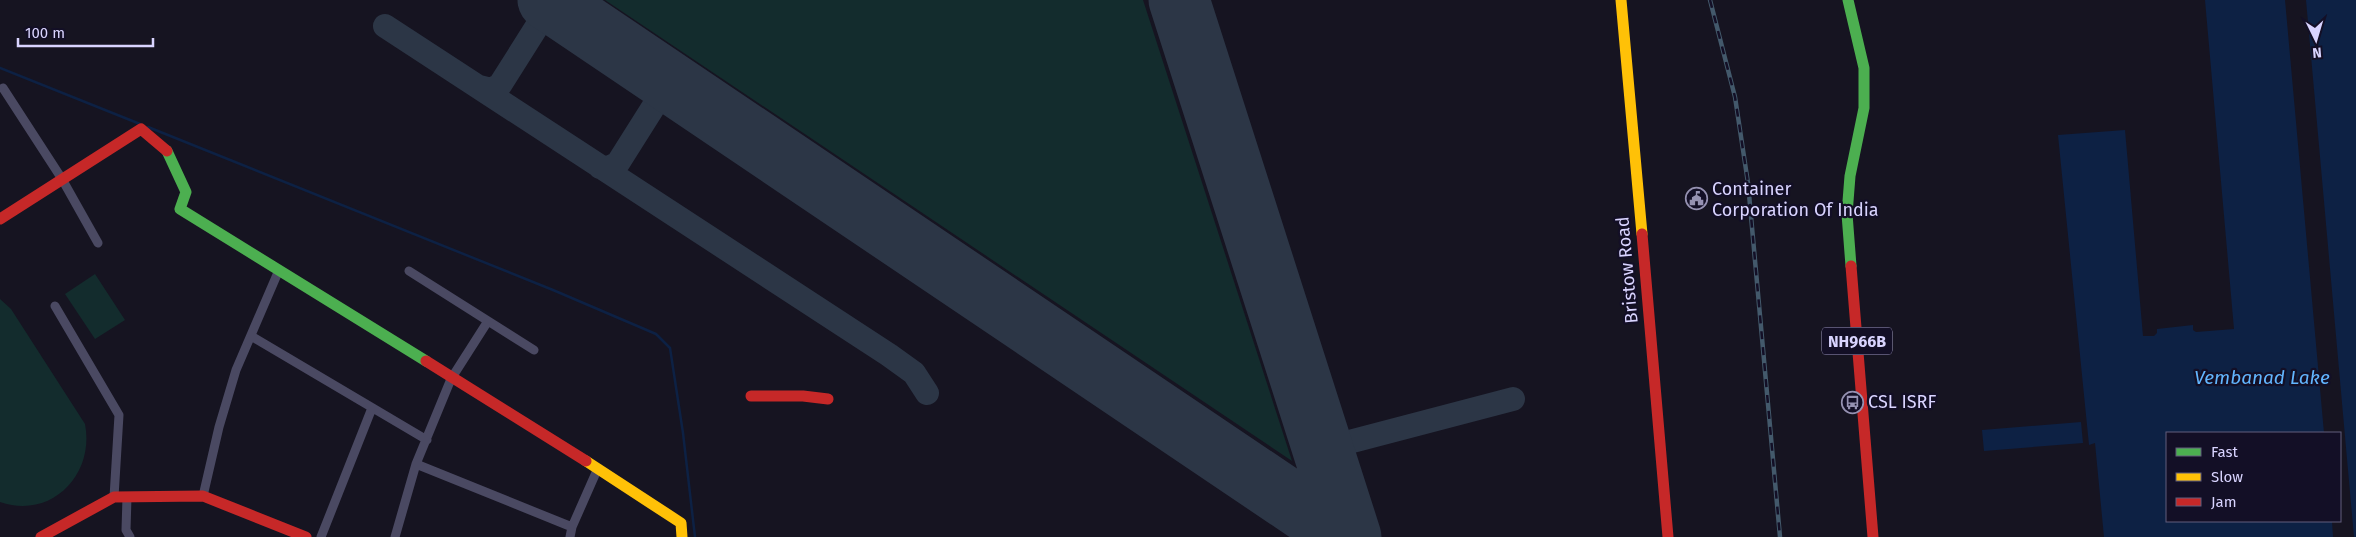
<svg xmlns="http://www.w3.org/2000/svg" width="2356" height="537" viewBox="0 0 2356 537" font-family="'Fira Sans',sans-serif">
<style>
.green{fill:#132c2d}
.water{fill:#0d2144}
.lines{fill:none;stroke-linecap:round;stroke-linejoin:round}
.stream{stroke:#0d2144;stroke-width:2.5}
.taxiway{stroke:#2c3646;stroke-width:24}
.runway{stroke:#2c3646;stroke-width:61}
.street{stroke:#4a4962;stroke-width:9}
.fast{stroke:#4caf50;stroke-width:11}
.slow{stroke:#ffc107;stroke-width:11}
.jam{stroke:#c62828;stroke-width:11}
.rail-casing{stroke:#43596b;stroke-width:4.5}
.rail{stroke:#130f26;stroke-width:2.5;stroke-dasharray:8;stroke-linecap:butt}
.labels{text-anchor:middle;stroke-width:4.5;stroke-linejoin:round;paint-order:stroke}
.shield{fill:#130f26;stroke:#9e99be;stroke-width:1}
.shield-label{font-size:16px;font-weight:bold;fill:#d9d4ff}
.poi-label{font-size:18px;fill:#d9d4ff;stroke:#130f26;text-anchor:start}
.street-label{font-size:18px;fill:#d9d4ff;stroke:#130f26}
.water-label{font-size:19px;font-style:italic;fill:#62b6ff;stroke:#130f26}
</style>
<rect width="100%" height="100%" fill="#161421"/>
<path class="green" d="M 605,0 L 1143,0 L 1292,461 Z
M 95,274 L 125,320 L 95,339 L 65,294 Z
M 0,299 L 11,309 L 85,424 C 95,475 51,520 0,502 Z"/>
<path class="water" d="M 2205,0 L 2285,0 L 2324,433 L 2167,433 L 2167,521 L 2332,521 L 2333,537 L 2104,537 L 2095,443 L 2089,445 L 2058,135 L 2125,130 L 2143,336 L 2154,336 L 2157,333 L 2157,329 L 2193,325 L 2193,330 L 2196,332 L 2234,329 Z
M 2306,0 L 2356,0 L 2356,537 L 2354,537 Z
M 2081,422 L 2083,443 L 1984,451 L 1982,430 Z"/>
<g class="lines">
<path class="stream" d="M 0,68 L 140,124
M 148,127 L 553,290 L 656,334 L 670,348 L 683,433 L 695,537"/>
<path class="taxiway" d="M 385,26 L 889,355 L 914,373 L 927,393
M 479,87 L 491,90 L 500,85 L 541,20 L 544,9 L 543,0
M 659,98 L 668,92 L 681,90
M 600,167 L 609,168 L 618,163 L 659,98 L 662,87 L 658,75
M 1316,426 C 1324,437 1335,442 1349,442 L 1513,399
M 1332,475 L 1338,453 L 1349,442"/>
<path class="runway" d="M 548,0 L 1344,537
M 1179,0 L 1351,537"/>
<path class="street" d="M 3,88 L 62,179 L 98,243
M 409,271 L 534,350
M 55,306 L 119,415 L 114,497
M 251,336 L 427,440
M 416,464 L 572,527
M 203,496 L 219,427 L 236,370 L 279,270
M 127,497 L 126,530 L 130,537
M 321,537 L 372,408
M 395,537 L 416,464 L 451,379 L 488,321
M 570,537 L 572,527 L 598,468"/>
<path class="fast" d="M 1848,0 L 1864,68 L 1864,108 L 1850,176 L 1847,214 L 1851,266
M 167,151 L 186,192 L 180,209 L 426,361"/>
<path class="slow" d="M 1621,0 L 1642,234
M 586,461 L 681,523 L 682,537"/>
<path class="jam" d="M 0,219 L 141,129 L 167,151
M 1642,234 L 1668,537
M 1851,266 L 1873,537
M 426,361 L 586,461
M 751,396 L 803,396 L 828,399
M 41,537 L 114,497 L 203,496 L 306,537"/>
<defs>
<path id="rail" d="M 1710,0 L 1735,97 L 1748,183 L 1780,537"/>
</defs>
<use href="#rail" class="rail-casing"/>
<use href="#rail" class="rail"/>
</g>
<defs>
<symbol id="civic-ring" viewBox="-11 -11 22 22"><circle r="9.5" fill="#130f26" stroke="#9591b1" stroke-width="1.5"/><path d="M-.6-6.5H3V-4.5H.6V-3L4-1V1h2V6H-6V1h2V-1L-.6-3ZM-1.2 2.5V6h2.4V2.5Z" fill="#9591b1"/></symbol>
<symbol id="bus-ring" viewBox="-11 -11 22 22"><circle r="9.5" fill="#130f26" stroke="#9591b1" stroke-width="1.5"/><path d="M-5-6H5V4H4V6H2V4H-2V6H-4V4H-5ZM-3.5-4V0h7V-4ZM-3.5 1.2v1.5H-2V1.2ZM2 1.2v1.5H3.5V1.2Z" fill="#9591b1"/></symbol>
</defs>
<g fill-rule="evenodd">
<use href="#civic-ring" x="1684" y="186" width="25" height="25"/>
<use href="#bus-ring" x="1840" y="390" width="25" height="25"/>
</g>
<g class="labels">
<rect class="shield" x="1822" y="327.5" width="70" height="27" rx="4"/>
<g class="shield-label">
<text x="1857" y="347">NH966B</text>
</g>
<g class="poi-label">
<text x="1712" y="195">Container<tspan x="1712" dy="21">Corporation Of India</tspan></text>
<text x="1868" y="408">CSL ISRF</text>
</g>
<g class="street-label">
<text transform="translate(1627 270) rotate(-95)" y="6">Bristow Road</text>
</g>
<g class="water-label">
<text x="2262" y="384">Vembanad Lake</text>
</g>
</g>
<rect x="2166" y="432" width="175" height="90" fill="#130f26" stroke="#625e7d"/>
<rect x="2176" y="448" width="25" height="8" fill="#4caf50" stroke="#625e7d"/>
<text x="2211" y="457" font-size="15" fill="#d9d4ff">Fast</text>
<rect x="2176" y="473" width="25" height="8" fill="#ffc107" stroke="#625e7d"/>
<text x="2211" y="482" font-size="15" fill="#d9d4ff">Slow</text>
<rect x="2176" y="498" width="25" height="8" fill="#c62828" stroke="#625e7d"/>
<text x="2211" y="507" font-size="15" fill="#d9d4ff">Jam</text>
<g transform="translate(2316 40) rotate(175)" stroke="#130f26" stroke-width="4" paint-order="stroke">
<path d="M0-4L9 19L0 12L-9 19Z" fill="#d9d4ff"/>
<text y="-8" font-size="14" font-weight="bold" text-anchor="middle" fill="#d9d4ff">N</text>
</g>
<path d="M18 38v8h135v-8" fill="none" stroke="#d9d4ff" stroke-width="2.5"/>
<text x="25" y="38" font-size="15" fill="#d9d4ff" stroke="#130f26" stroke-width="4" paint-order="stroke">100 m</text>
</svg>
